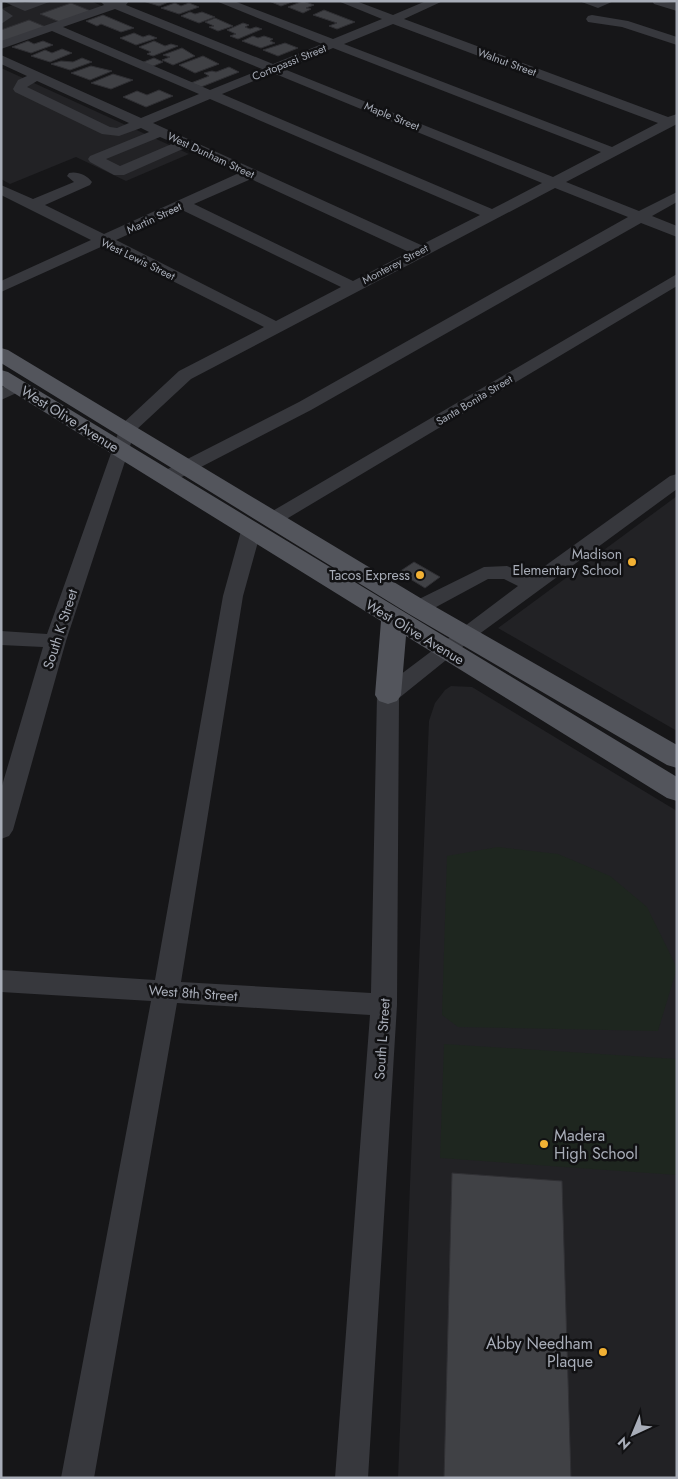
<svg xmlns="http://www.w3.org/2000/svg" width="678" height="1479" viewBox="0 0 678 1479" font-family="Jost,sans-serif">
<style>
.built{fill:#222225}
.green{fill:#1e261f}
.building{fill:#404145;stroke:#303034}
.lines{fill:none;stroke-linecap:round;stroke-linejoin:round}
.minor{fill:#37383d;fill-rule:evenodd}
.major{fill:#53555c;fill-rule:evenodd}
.poi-dot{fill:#f2b134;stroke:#111113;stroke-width:2}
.labels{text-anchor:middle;stroke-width:5;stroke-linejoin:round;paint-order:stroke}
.far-street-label{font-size:11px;fill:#a8adb8;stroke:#111113}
.street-label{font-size:14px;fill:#a8adb8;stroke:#111113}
.poi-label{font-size:14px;fill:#a8adb8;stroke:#111113;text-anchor:end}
.near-poi-label{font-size:16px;fill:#a8adb8;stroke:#111113;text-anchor:start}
</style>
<rect width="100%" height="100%" fill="#161618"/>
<path class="built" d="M 24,1 L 91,1 L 104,7 L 1,43 L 1,9 Z
M 1,68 L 23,78 L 189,154 L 126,181 L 76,157 L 10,184 L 1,179 Z
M 677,496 L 677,731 L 498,628 Z
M 451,686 L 472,687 L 677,811 L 677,1478 L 398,1478 L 429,721 L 435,703 L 445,690 Z"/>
<path class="green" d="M 498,847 L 558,854 L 610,876 L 647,907 L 677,968 L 658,1031 L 458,1027 L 442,1015 L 447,856 Z
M 444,1044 L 677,1059 L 677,1175 L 440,1158 Z"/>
<path class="building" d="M 143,1 L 171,1 L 159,6 Z
M 269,1 L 289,1 L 292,2 L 281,6 Z
M 303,1 L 314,5 L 306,8 L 311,9 L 303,13 L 288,7 Z
M 71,3 L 91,11 L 60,22 L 40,14 Z
M 175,3 L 181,6 L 189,3 L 199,7 L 179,14 L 161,8 Z
M 324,10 L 355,22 L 337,29 L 329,26 L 337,23 L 313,15 Z
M 190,12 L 195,14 L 202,12 L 215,17 L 199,23 L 181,16 Z
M 103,15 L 134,28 L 121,32 L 101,24 L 97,26 L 86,21 Z
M 215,18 L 233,26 L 218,31 L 209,27 L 214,26 L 205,22 Z
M 29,20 L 46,27 L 1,43 L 1,30 Z
M 243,23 L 249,25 L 245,27 L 250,29 L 256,27 L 262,29 L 238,39 L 230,36 L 236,34 L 227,30 Z
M 134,33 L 143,37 L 149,35 L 157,38 L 136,45 L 120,38 Z
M 253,36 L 258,38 L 264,36 L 273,39 L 270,41 L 275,43 L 261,48 L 242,41 Z
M 28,41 L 34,44 L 43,41 L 53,45 L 31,53 L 12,47 Z
M 154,41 L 165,46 L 171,44 L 178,46 L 153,56 L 147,54 L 151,52 L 139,47 Z
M 285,43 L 298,48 L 278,56 L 263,50 Z
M 182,48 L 195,56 L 173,65 L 162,60 L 170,57 L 163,55 Z
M 62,49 L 72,53 L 50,62 L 31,56 L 45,50 L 52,53 Z
M 203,56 L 219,64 L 195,73 L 179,65 Z
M 82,58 L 92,62 L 70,70 L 51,64 L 61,61 L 73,62 Z
M 154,58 L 163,62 L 151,67 L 141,63 Z
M 91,66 L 112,71 L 90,80 L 71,73 Z
M 229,67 L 239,72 L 201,87 L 191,83 L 209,76 L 204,73 L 212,71 L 216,72 Z
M 113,74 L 133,80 L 111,89 L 91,83 Z
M 159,90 L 173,96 L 146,107 L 123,97 L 137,91 L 147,95 Z
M 414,562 L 440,577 L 425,588 L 399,572 Z
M 452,1173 L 562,1181 L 571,1478 L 444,1478 Z"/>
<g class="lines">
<path class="minor" d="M 2,1 L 25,3 L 52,1 L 25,11 Z
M 100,1 L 129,1 L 126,5 L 273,64 L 322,44 L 216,1 L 234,1 L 333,39 L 382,19 L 338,1 L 356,1 L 393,15 L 426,1 L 443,1 L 404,19 L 668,117 L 677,114 L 677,124 L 566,182 L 639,211 L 677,192 L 677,202 L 652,216 L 677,226 L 677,237 L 641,223 L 311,410 L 172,482 L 158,482 L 156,478 L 158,474 L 299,402 L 628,217 L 555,188 L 191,379 L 135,431 L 66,641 L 13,830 L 9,836 L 1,839 L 1,789 L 43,647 L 1,645 L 1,631 L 47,634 L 121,425 L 179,371 L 264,327 L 103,246 L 1,292 L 1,281 L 91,240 L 1,195 L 1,185 L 33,199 L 74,182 L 67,176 L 69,173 C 77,171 87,175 92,182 L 90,185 L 45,205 L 104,234 L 239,173 L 185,148 L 124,175 L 114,175 L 90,162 L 88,159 L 90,156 L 149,132 L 141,128 L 119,136 L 102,134 L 15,92 L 13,89 L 18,80 L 27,76 L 1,64 L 1,55 L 141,118 L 199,94 L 52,31 L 1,49 L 1,41 L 104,5 ZM 115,9 L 262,69 L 210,90 L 63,27 ZM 393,24 L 658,123 L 612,147 L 344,44 ZM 333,48 L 601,152 L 553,177 L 284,69 ZM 273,73 L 542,183 L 492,209 L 222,94 ZM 37,81 L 129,123 L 117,128 L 110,127 L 27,87 ZM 210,99 L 480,215 L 421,245 L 153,123 ZM 160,137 L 174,143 L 120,166 L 106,159 ZM 251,179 L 409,252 L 353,281 L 194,204 ZM 182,210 L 341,287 L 276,321 L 116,240 Z
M 579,1 L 614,1 L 598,8 Z
M 652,1 L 677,3 L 677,11 L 654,4 Z
M 1,8 L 13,16 L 1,24 Z
M 592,15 L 628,21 L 677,37 L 677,45 L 622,27 L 588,22 L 586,19 L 588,16 Z
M 677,274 L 677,286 L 278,524 L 264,524 L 261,520 L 264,516 Z
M 17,381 L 23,382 L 26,386 L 23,390 L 1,400 L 1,388 Z
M 677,474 L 677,489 L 471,640 L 399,698 L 397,1005 L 368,1478 L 335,1478 L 370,1015 L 177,1003 L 94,1478 L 61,1478 L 151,1001 L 1,992 L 1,970 L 155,980 L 223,596 L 241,531 L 244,527 L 251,525 L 258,527 L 261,531 L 243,596 L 181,982 L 371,993 L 377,695 L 380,690 L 518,586 L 504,579 L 488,579 L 425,613 L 418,615 L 411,613 L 408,608 L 411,603 L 484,567 L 507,566 L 531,576 L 670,476 Z"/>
<path class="major" d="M 1,348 L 8,350 L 427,602 L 677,745 L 677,768 L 667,765 L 409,614 L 1,363 Z
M 1,370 L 8,372 L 677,777 L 677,801 L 667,798 L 406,636 L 401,695 L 397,701 L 388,704 L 379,701 L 375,695 L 381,621 L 1,385 Z"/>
</g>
<g class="poi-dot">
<circle cx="632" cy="562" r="5"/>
<circle cx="420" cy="575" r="5"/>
<circle cx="544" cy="1144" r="5"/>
<circle cx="603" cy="1352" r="5"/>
</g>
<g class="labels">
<g class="far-street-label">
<text transform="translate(289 62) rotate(-22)" y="4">Cortopassi Street</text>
<text transform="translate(507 62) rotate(20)" y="4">Walnut Street</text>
<text transform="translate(392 116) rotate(22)" y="4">Maple Street</text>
<text transform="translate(211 155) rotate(25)" y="4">West Dunham Street</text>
<text transform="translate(154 218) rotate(-25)" y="4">Martin Street</text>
<text transform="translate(138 259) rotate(26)" y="4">West Lewis Street</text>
<text transform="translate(395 264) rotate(-28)" y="4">Monterey Street</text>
<text transform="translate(474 400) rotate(-31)" y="4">Santa Bonita Street</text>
</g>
<g class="street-label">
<text transform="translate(70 419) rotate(32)" y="5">West Olive Avenue</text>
<text transform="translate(60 629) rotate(-72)" y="5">South K Street</text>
<text transform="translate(415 632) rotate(31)" y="5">West Olive Avenue</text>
<text transform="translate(193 993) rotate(4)" y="5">West 8th Street</text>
<text transform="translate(382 1039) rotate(-86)" y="5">South L Street</text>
</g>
<g class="poi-label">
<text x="622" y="559">Madison<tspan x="622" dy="16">Elementary School</tspan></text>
<text x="410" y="580">Tacos Express</text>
</g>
<g class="near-poi-label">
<text x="554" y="1141">Madera<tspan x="554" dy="18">High School</tspan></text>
<text x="593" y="1349" text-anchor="end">Abby Needham<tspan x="593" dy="18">Plaque</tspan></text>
</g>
</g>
<rect width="678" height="1479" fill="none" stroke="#a8adb8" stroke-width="5"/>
<g transform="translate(633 1434) rotate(224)" stroke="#111113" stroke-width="4" paint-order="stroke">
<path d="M0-4L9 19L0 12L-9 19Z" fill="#a8adb8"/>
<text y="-8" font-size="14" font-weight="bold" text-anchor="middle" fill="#a8adb8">N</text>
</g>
</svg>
